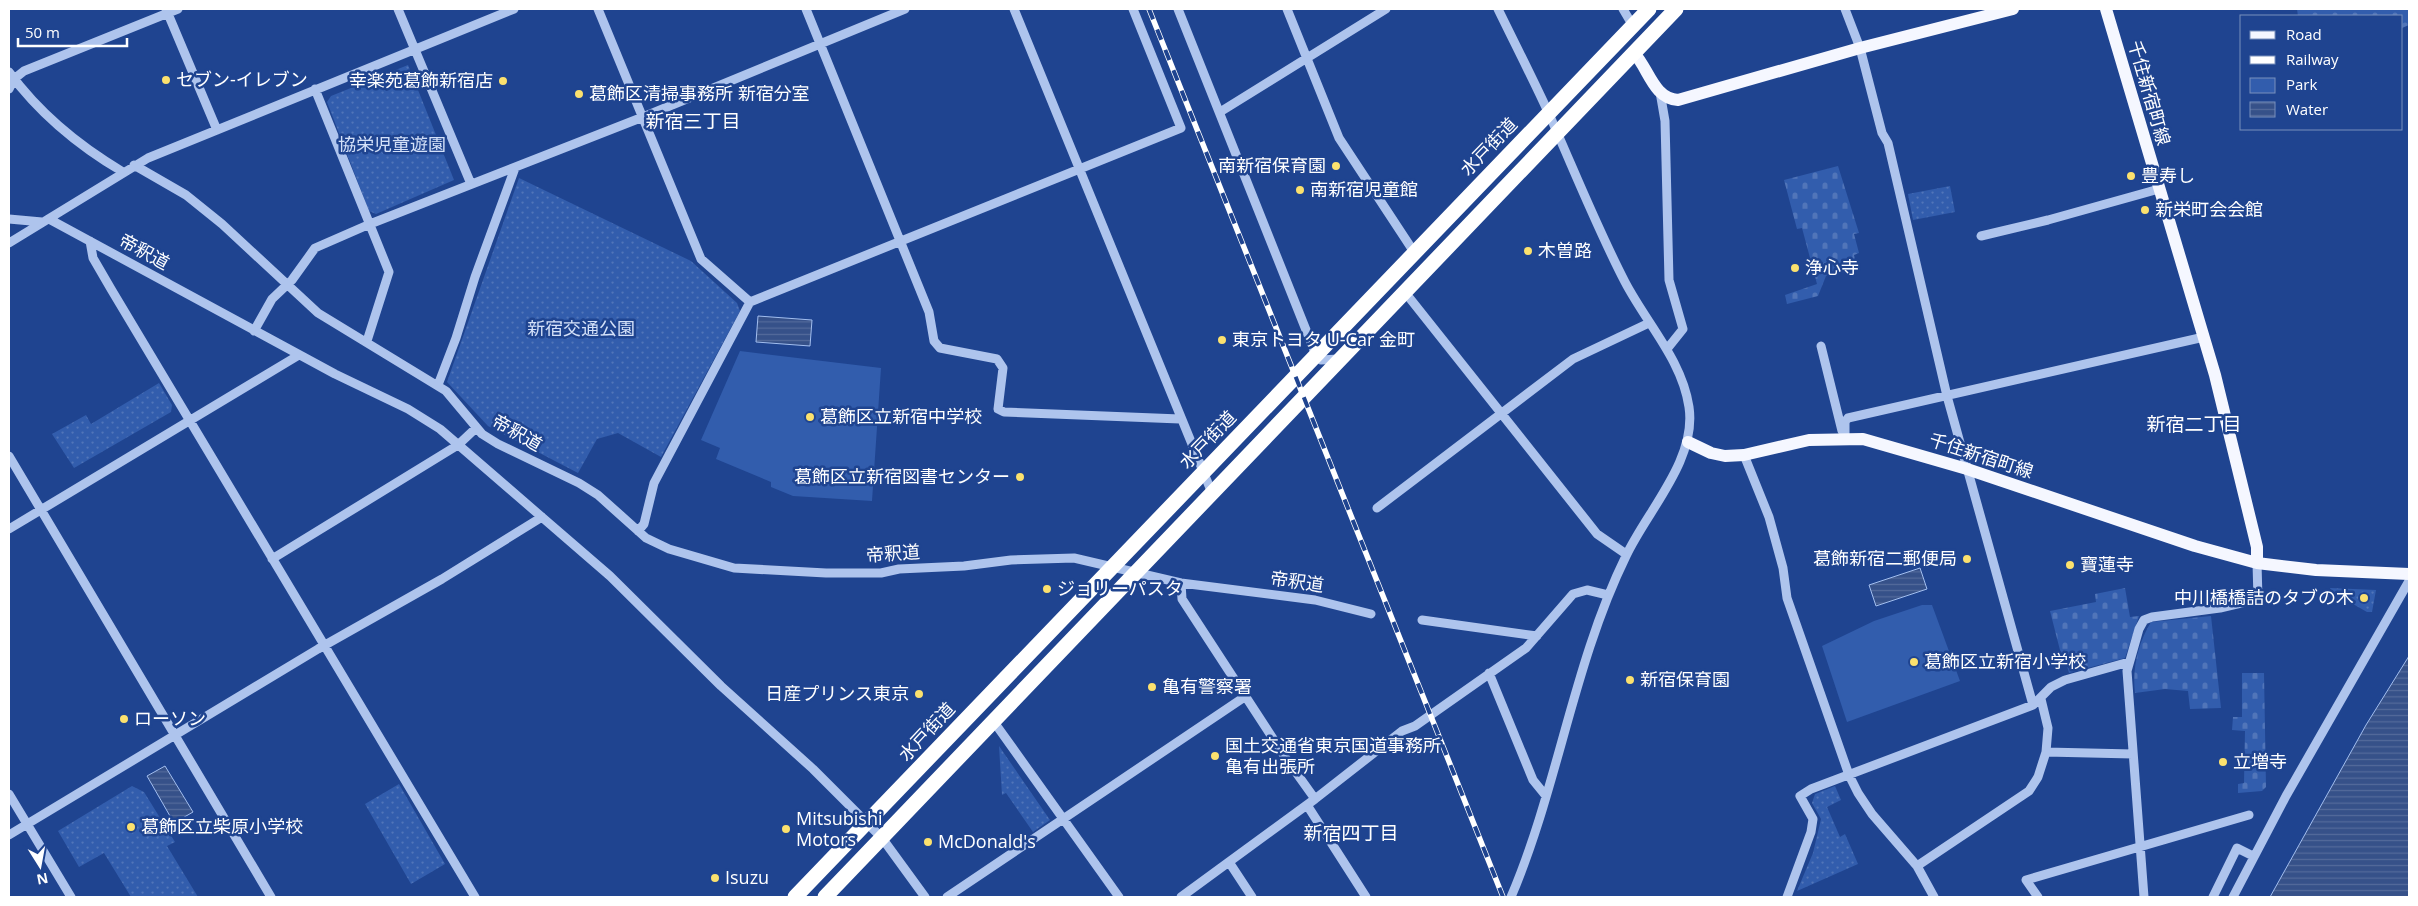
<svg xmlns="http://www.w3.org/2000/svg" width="2418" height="906" viewBox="0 0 2418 906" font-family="'Open Sans','Noto Sans JP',sans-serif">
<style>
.green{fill:url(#green-dots)}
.cemetery{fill:url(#cemetery-stones)}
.pitch{fill:#325dad}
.water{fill:url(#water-rules);stroke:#a2beef}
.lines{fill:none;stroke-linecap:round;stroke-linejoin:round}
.minor{stroke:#aec4ed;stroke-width:9}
.major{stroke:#f5f7ff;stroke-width:12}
.highway{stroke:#fff;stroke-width:15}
.rail-casing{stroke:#fff;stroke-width:5.5}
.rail{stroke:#1f4490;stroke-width:4;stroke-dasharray:11;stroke-linecap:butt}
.poi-dot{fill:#fbe16e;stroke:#1f4490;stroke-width:2}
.labels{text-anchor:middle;stroke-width:5;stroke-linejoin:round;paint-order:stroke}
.poi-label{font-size:18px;fill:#fff;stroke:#1f4490;text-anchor:start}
.street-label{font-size:18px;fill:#fff;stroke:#1f4490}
.park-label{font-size:18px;fill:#d4e1f9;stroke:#1f4490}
.neighbourhood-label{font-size:19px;fill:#fff;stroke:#1f4490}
</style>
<defs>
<pattern id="green-dots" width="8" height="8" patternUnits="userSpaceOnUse" patternTransform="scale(1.25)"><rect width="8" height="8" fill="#325dad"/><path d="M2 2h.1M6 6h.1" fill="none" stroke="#5175b9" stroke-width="1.8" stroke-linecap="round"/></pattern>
<pattern id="cemetery-stones" width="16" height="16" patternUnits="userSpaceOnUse" patternTransform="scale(1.25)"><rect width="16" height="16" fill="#325dad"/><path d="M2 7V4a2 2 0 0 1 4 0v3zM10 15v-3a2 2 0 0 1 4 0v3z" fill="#5175b9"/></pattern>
<pattern id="water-rules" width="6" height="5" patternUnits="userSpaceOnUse" patternTransform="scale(1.25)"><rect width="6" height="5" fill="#365189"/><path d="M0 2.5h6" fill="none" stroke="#546b9b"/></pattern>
</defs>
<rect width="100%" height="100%" fill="#1f4490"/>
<path class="green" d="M 408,65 L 454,180 L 376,214 L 369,211 L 327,102 L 331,96 Z
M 519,178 L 691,261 L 737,303 L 740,311 L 661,457 L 618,433 L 597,439 L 578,473 L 488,426 L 447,382 Z
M 1950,186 L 1955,212 L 1913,220 L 1908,194 Z
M 159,383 L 172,405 L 171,412 L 74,468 L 52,434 L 86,415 L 91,424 Z
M 2330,588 L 2376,590 L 2372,612 L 2367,612 L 2332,592 Z
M 999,746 L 1050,820 L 1033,832 L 1006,793 L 1002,795 Z
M 399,784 L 445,864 L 411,884 L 365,804 Z
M 132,786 L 144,792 L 175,842 L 167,846 L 198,897 L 131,897 L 104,853 L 79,867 L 58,831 Z
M 1835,786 L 1841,800 L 1827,807 L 1840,837 L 1845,834 L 1858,864 L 1797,891 L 1813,853 L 1821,819 L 1812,803 L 1815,794 Z"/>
<path class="cemetery" d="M 2297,9 L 2409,9 L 2409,25 L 2402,28 L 2402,16 L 2298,16 Z
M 1838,166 L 1859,233 L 1854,234 L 1859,253 L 1854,255 L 1857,270 L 1826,276 L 1818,296 L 1787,304 L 1785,295 L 1817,284 L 1802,228 L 1797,229 L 1784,180 Z
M 2125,588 L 2130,617 L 2139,616 L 2125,658 L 2069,673 L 2065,658 L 2062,658 L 2050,611 L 2096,602 L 2095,594 Z
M 2211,616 L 2221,708 L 2190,709 L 2188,691 L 2165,689 L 2135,693 C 2132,669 2138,643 2151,622 Z
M 2242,673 L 2264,673 L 2266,787 L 2262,791 L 2238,793 L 2238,784 L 2244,783 L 2245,731 L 2232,730 L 2233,717 L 2242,717 Z"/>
<path class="pitch" d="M 740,351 L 881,368 L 872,501 L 793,496 L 771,487 L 771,482 L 716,459 L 720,448 L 701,440 Z
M 1922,605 L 1932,605 L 1960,681 L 1847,722 L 1822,646 L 1874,621 Z"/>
<path class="water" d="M 758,316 L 812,320 L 810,346 L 756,342 Z
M 1920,568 L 1927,589 L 1876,606 L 1869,585 Z
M 2409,656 L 2409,897 L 2270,897 L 2366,725 Z
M 165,766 L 193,812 L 174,823 L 147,776 Z"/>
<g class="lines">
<path class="minor" d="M 166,9 L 217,130
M 398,9 L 471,184
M 598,9 L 701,259 L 750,302
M 806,9 L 929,312 L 934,341 L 940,348 L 997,359 L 1003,368 L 998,409 L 1004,412 L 1180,419
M 1014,9 L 1212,493
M 1178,9 L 1316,355 L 1321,360 L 1338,359
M 1287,9 L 1339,138 L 1414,252
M 1498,9 C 1515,44 1533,79 1549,114 C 1574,170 1597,228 1625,282 C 1647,324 1682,360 1689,407 C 1697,460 1647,511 1626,556 C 1573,664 1558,787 1511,897
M 1623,9 L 1633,26
M 1845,9 L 1860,48 L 1882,133 L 1888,143 L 1947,396 L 2033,705
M 9,72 C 39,113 79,146 123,172
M 9,89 L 14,79 L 24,71 L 178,9
M 315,89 L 389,272 L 367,341
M 1660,92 L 1665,121 L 1669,280 L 1683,329 L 1667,349
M 1220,112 L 1386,9
M 134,165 L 186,195 L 222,224 L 318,313 L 446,391 L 482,434 L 498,444 L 579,483 L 598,495 L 646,538 L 669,549 L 734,568 L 826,573 L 881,573 L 899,569 L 964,566 L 1011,560 L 1074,558 L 1181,583 L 1315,600 L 1371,614
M 9,219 L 42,222
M 49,219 L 335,374 L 408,409 L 440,429 L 610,576 L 721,686 L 813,769 L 882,838 L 925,897
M 1981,236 L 2048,220 L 2159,189
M 90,241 L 93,258 L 111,289 L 475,897
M 9,243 L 148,158 L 514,9
M 1404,291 L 1597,534 L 1626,554
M 254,331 L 272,299 L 292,280 L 315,248 L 370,224 L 643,117 L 905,9
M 1821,346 L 1842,431
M 438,385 L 456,338 L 475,277 L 515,168
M 1845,438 L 1845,422 L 1848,418 L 2204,337
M 1744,455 L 1769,517 L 1783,568 L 1787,598 L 1849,775 L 1858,793 L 1872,814 L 1917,866 L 1934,897
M 9,456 L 271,897
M 1377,508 L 1573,359 L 1649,323
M 9,529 L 299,355
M 638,531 L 644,524 L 654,483 L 750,302 L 1181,128 L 1133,9
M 272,559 L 458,445 L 476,428
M 1181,583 L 1182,599 L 1285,757 L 1315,799
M 1422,620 L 1537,636
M 1489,673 L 1533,780 L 1546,796
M 2041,699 L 2048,728 L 2046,752 L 2133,754
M 994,722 L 1119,897
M 9,794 L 71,897
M 1307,805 L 1366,897
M 9,835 L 318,649 L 442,579 L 542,517
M 1229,862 L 1252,897
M 1917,866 L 2029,791 L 2038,777 L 2046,752
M 947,897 L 1246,696
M 1181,897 L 1315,799 L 1402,731 L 1415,726 L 1526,648 L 1573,594 L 1587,590 L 1608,595
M 1787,897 L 1811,832 L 1813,819 L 1800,796 L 1811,789 L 2033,705 L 2051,687 L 2065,680 L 2129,662
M 2038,897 L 2026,880 L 2249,815
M 2144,897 L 2127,671 L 2139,629 L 2144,620 L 2152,617 L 2220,608 L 2258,599 L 2257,563
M 2213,897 L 2237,848 L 2253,856
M 2233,897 L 2286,796 L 2409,581"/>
<path class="major" d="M 2106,9 L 2215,375 L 2257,547 L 2257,563
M 1634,53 C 1649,69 1653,98 1678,100 L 1860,48 L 2013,9
M 1688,442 L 1711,453 L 1725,456 L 1744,455 L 1809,440 L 1863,439 L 1967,469 L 2195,546 L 2257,563 L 2316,570 L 2409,574"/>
<path class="highway" d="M 795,897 L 1649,9
M 825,897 L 1676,9"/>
<defs>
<path id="rail" d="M 1149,9 L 1503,897"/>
</defs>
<use href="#rail" class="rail-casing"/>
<use href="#rail" class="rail"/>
</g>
<g class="poi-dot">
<circle cx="166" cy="80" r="5"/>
<circle cx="503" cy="81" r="5"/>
<circle cx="579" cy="94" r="5"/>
<circle cx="1336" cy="166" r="5"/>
<circle cx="2131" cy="176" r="5"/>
<circle cx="1300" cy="190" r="5"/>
<circle cx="2145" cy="210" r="5"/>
<circle cx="1528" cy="251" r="5"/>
<circle cx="1795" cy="268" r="5"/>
<circle cx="1222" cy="340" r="5"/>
<circle cx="810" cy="417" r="5"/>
<circle cx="1020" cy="477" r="5"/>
<circle cx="1967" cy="559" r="5"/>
<circle cx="2070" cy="565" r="5"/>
<circle cx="1047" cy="589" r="5"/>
<circle cx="2364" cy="598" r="5"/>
<circle cx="1914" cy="662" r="5"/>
<circle cx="1630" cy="680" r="5"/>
<circle cx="1152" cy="687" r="5"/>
<circle cx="919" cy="694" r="5"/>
<circle cx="124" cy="719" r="5"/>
<circle cx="1215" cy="756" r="5"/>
<circle cx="2223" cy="762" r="5"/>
<circle cx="131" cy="827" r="5"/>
<circle cx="786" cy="829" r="5"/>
<circle cx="928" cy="842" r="5"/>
<circle cx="715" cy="878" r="5"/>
</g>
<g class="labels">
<g class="poi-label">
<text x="176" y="86">セブン-イレブン</text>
<text x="493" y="87" text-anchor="end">幸楽苑葛飾新宿店</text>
<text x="589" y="100">葛飾区清掃事務所 新宿分室</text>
<text x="1326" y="172" text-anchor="end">南新宿保育園</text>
<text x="2141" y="182">豊寿し</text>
<text x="1310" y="196">南新宿児童館</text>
<text x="2155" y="216">新栄町会会館</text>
<text x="1538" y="257">木曽路</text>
<text x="1805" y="274">浄心寺</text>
<text x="1232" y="346">東京トヨタ U-Car 金町</text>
<text x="820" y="423">葛飾区立新宿中学校</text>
<text x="1010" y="483" text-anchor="end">葛飾区立新宿図書センター</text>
<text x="1957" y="565" text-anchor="end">葛飾新宿二郵便局</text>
<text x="2080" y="571">寶蓮寺</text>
<text x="1057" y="595">ジョリーパスタ</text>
<text x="2354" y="604" text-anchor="end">中川橋橋詰のタブの木</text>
<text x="1924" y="668">葛飾区立新宿小学校</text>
<text x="1640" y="686">新宿保育園</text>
<text x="1162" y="693">亀有警察署</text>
<text x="909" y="700" text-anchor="end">日産プリンス東京</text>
<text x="134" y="725">ローソン</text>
<text x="1225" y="752">国土交通省東京国道事務所<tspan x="1225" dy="21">亀有出張所</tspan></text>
<text x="2233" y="768">立増寺</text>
<text x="796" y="825">Mitsubishi<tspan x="796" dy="21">Motors</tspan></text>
<text x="141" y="833">葛飾区立柴原小学校</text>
<text x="938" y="848">McDonald's</text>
<text x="725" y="884">Isuzu</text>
</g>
<g class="street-label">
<text transform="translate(2149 93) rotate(74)" y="6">千住新宿町線</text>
<text transform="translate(1489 147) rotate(-46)" y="6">水戸街道</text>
<text transform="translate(144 252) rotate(29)" y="6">帝釈道</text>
<text transform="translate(517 433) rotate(30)" y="6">帝釈道</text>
<text transform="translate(1208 440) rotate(-46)" y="6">水戸街道</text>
<text transform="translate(1981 456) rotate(18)" y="6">千住新宿町線</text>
<text transform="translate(893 554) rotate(-4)" y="6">帝釈道</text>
<text transform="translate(1297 582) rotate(8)" y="6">帝釈道</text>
<text transform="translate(927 732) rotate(-47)" y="6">水戸街道</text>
</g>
<g class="park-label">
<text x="392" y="151">協栄児童遊園</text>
<text x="581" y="335">新宿交通公園</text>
</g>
<g class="neighbourhood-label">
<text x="693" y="128">新宿三丁目</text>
<text x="2194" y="431">新宿二丁目</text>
<text x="1351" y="840">新宿四丁目</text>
</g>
</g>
<rect width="2418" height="906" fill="none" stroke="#ffffff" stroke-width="20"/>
<rect x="2240" y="15" width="162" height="115" fill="#1f4490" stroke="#798fbc"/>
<rect x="2250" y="31" width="25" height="8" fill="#f5f7ff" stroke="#798fbc"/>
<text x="2286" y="40" font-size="15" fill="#ffffff">Road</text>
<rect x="2250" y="56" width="25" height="8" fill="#ffffff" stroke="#798fbc"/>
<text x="2286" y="65" font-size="15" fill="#ffffff">Railway</text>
<rect x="2250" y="78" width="25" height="15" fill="#325dad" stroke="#798fbc"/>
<text x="2286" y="90" font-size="15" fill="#ffffff">Park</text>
<rect x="2250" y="102" width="25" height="15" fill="url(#water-rules)" stroke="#798fbc"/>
<text x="2286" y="115" font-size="15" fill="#ffffff">Water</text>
<g transform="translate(40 866) rotate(169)" stroke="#1f4490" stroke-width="4" paint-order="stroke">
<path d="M0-4L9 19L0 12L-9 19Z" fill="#ffffff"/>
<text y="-8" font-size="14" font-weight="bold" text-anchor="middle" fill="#ffffff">N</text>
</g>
<path d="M18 38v8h109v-8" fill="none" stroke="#ffffff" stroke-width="2.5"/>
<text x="25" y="38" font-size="15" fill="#ffffff" stroke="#1f4490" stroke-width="4" paint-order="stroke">50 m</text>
</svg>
